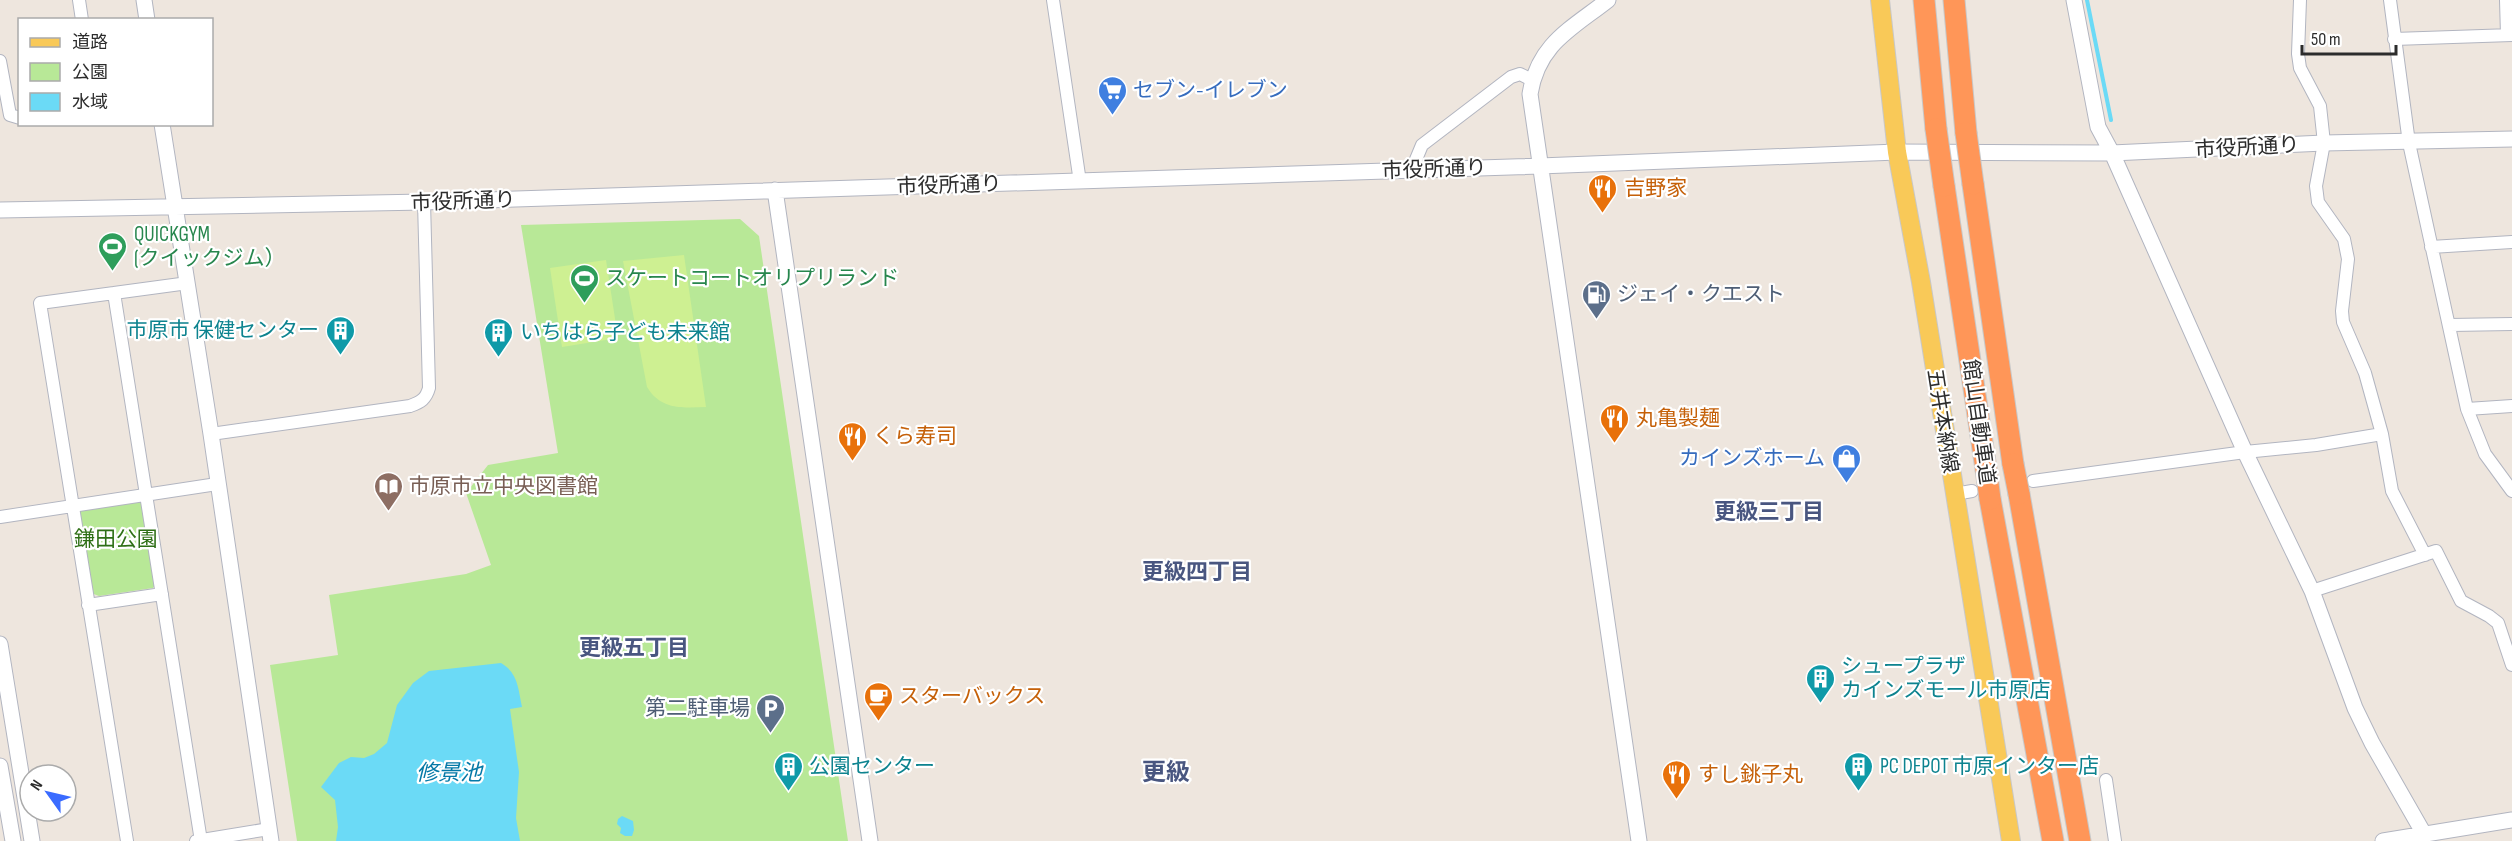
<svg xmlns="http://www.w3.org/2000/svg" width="2512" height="841" viewBox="0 0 2512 841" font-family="'Sofia Sans Condensed','Noto Sans JP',sans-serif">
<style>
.green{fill:#b8e897}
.pitch{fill:#cef092}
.water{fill:#6bdaf6}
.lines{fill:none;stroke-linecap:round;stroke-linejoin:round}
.stream{stroke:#6bdaf6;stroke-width:4}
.minor-casing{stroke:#b2b5c0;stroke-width:14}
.tertiary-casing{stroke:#b2b5c0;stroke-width:17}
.primary-casing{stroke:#c8c8c8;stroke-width:20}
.motorway-casing{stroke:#c8c8c8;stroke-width:23}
.minor{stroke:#fff;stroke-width:12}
.tertiary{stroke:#fff;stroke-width:15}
.primary{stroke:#f9c958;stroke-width:18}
.motorway{stroke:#ff9658;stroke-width:21}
.motorway-bridge-casing{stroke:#c8c8c8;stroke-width:23;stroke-linecap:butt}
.motorway-bridge{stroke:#ff9658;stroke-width:21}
.labels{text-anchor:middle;stroke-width:4.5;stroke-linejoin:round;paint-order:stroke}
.shop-label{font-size:21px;fill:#366cbe;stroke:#fff;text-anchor:start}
.street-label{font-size:21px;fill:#2c2c2c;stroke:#fff}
.food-label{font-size:21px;fill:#c56008;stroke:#fff;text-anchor:start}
.leisure-label{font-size:21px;fill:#27864d;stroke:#fff;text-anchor:start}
.service-label{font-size:21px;fill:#4e5e75;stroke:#fff;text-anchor:start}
.culture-label{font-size:21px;fill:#0d838f;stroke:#fff;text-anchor:start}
.education-label{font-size:21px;fill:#785e54;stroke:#fff;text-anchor:start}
.park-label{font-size:21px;fill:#2e6f16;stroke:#fff}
.neighbourhood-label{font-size:22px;font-weight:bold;fill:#495680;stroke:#fff}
.water-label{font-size:22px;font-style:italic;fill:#0579a7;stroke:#fff}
.quarter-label{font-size:24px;font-weight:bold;fill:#495680;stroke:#fff}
</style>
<rect width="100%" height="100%" fill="#eee6de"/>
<path class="green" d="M 740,219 L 759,236 L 848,841 L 297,841 L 270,665 L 338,655 L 329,595 L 466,574 L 491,565 L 466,493 L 488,465 L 558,453 L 521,225 Z
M 137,501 L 145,505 L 156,584 L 153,588 L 99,596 L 91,593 L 77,514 L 81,510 Z"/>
<path class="pitch" d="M 684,255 L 706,407 C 682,408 661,410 647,387 L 623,261 Z
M 606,260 L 618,338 L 562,347 L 550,268 Z"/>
<path class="water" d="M 501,663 C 518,673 518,688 522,707 L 510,709 L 519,772 L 516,818 L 520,841 L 336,841 L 338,827 L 335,800 L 321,787 L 339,763 L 351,757 L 364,758 L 374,754 L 387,743 L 397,705 L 413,683 L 429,671 Z
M 622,816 L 633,821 L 634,830 L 632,836 L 625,836 L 620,833 L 621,828 L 617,824 L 618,819 Z"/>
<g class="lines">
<path class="stream" d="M 2087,0 L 2111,120"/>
<defs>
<path id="minor" d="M 79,0 L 82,20
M 1053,0 L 1080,182
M 2300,0 L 2298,54 L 2300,68 L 2320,106 L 2324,143 L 2316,186 L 2318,202 L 2344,239 L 2348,259 L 2342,311 L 2343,322 L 2365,373 L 2382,434 L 2392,491 L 2425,555
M 2390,0 L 2409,143 L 2467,409 L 2485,454 L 2512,491
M 2506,0 L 2507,35
M 2394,39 L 2512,35
M 0,61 L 10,115 L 20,118
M 1412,169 L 1422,145 L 1511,77 L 1520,74 L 1532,80
M 2431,247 L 2512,242
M 114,293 L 201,841
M 2450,325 L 2512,324
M 2467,409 L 2512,406
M 211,434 L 410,406 C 421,402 426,399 429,388 L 424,202
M 2033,481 L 2245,452 L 2316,445 L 2382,434
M 1955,494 L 1972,491
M 0,517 L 217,484
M 2312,591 L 2436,551 L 2461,601 L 2489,616 L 2498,623 L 2512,665
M 88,605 L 162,594
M 2106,780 L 2115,841
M 127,841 L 40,303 L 188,283
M 196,841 L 269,829"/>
<path id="tertiary" d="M 144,0 L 147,20
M 1608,0 C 1571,29 1538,44 1530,94 L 1639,841
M 2074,0 L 2098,127 L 2112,153 L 2245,452 L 2312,591 L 2355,708 L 2372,743 L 2428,841
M 162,124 L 211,434 L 271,841
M 775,190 L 870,841
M 0,210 L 424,202 L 1540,166 L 1897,152 L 2112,153 L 2324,143 L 2512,139
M 0,644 L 32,841
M 0,766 L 13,841
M 2383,841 L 2512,820"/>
<path id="primary" d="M 1880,0 L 1897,152 L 1921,282 L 2011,841"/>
<path id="motorway" d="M 1924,0 L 1936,129
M 1954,0 L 1966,133
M 1973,184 L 2013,464
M 1944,186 L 1986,469
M 2019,494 L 2080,841
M 1990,499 L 2053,841"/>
</defs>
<use href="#minor" class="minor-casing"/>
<use href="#tertiary" class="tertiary-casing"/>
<use href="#primary" class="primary-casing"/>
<use href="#motorway" class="motorway-casing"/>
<use href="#minor" class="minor"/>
<use href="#tertiary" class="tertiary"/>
<use href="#primary" class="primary"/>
<use href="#motorway" class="motorway"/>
<defs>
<path id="motorway-bridge" d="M 1936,129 L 1944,186
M 1966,133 L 1973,184
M 2013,464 L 2019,494
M 1986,469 L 1990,499"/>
</defs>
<use href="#motorway-bridge" class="motorway-bridge-casing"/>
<use href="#motorway-bridge" class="motorway-bridge"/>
</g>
<defs>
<symbol id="supermarket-pin" viewBox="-11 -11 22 30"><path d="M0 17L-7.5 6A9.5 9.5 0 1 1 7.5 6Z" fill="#3f7fe0" stroke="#fff"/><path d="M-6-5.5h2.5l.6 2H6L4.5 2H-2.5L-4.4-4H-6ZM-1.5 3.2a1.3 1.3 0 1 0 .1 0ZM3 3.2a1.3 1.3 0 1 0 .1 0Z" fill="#fff"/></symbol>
<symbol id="restaurant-pin" viewBox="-11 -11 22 30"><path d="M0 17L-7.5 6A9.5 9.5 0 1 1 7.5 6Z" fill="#e8710a" stroke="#fff"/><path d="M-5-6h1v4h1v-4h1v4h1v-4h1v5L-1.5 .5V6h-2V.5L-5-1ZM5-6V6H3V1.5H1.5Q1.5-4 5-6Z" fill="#fff"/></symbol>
<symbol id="stadium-pin" viewBox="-11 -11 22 30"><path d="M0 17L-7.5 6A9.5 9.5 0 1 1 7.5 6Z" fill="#2e9e5b" stroke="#fff"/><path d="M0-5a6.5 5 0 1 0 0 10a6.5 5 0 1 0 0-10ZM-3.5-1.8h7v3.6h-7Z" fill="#fff"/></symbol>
<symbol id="fuel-pin" viewBox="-11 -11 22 30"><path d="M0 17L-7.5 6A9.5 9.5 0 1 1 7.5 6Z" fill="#5c6f8a" stroke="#fff"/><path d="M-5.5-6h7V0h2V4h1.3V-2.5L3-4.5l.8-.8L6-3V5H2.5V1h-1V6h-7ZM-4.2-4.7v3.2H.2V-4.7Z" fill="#fff"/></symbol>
<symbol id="building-pin" viewBox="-11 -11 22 30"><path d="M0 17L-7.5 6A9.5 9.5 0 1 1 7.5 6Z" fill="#0f9aa8" stroke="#fff"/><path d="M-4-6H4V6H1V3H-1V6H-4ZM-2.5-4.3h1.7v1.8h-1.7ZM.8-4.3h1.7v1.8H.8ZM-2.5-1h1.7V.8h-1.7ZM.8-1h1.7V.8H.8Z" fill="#fff"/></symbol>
<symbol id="shop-pin" viewBox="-11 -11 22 30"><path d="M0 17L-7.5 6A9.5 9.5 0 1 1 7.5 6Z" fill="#3f7fe0" stroke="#fff"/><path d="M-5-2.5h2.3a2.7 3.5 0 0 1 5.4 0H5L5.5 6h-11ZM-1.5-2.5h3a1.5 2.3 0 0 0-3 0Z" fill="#fff"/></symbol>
<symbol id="library-pin" viewBox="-11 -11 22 30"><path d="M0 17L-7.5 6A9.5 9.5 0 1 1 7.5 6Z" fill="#8d6e63" stroke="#fff"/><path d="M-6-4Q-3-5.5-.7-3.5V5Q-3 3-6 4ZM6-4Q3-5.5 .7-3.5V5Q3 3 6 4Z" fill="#fff"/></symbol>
<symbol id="cafe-pin" viewBox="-11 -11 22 30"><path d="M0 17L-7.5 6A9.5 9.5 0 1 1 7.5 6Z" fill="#e8710a" stroke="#fff"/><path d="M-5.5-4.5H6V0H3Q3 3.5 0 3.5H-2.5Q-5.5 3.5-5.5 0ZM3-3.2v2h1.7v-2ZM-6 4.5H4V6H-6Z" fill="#fff"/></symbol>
<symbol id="parking-pin" viewBox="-11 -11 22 30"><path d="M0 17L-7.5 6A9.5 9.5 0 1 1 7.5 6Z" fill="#5c6f8a" stroke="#fff"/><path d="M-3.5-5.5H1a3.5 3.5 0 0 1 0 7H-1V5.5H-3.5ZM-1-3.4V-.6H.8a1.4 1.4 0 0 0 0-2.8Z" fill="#fff"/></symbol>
</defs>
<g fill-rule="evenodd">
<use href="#supermarket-pin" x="1096" y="74" width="33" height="45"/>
<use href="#restaurant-pin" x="1586" y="172" width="33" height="45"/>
<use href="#stadium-pin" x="96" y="230" width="33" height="45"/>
<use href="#stadium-pin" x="568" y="262" width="33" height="45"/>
<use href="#fuel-pin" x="1580" y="278" width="33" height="45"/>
<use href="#building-pin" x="324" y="314" width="33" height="45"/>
<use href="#building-pin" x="482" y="316" width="33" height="45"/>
<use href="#restaurant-pin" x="1598" y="402" width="33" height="45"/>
<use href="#restaurant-pin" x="836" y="420" width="33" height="45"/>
<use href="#shop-pin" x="1830" y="442" width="33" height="45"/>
<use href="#library-pin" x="372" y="470" width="33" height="45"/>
<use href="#building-pin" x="1804" y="662" width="33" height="45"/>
<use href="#cafe-pin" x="862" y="680" width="33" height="45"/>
<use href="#parking-pin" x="754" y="692" width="33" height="45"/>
<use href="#building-pin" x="772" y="750" width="33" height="45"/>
<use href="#building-pin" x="1842" y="750" width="33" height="45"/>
<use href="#restaurant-pin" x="1660" y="758" width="33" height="45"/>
</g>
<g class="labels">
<g class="shop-label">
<text x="1133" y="97">セブン-イレブン</text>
<text x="1825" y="465" text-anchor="end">カインズホーム</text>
</g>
<g class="street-label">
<text transform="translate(2247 147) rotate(-3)" y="7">市役所通り</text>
<text transform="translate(1434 169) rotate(-2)" y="7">市役所通り</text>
<text transform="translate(949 185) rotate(-2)" y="7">市役所通り</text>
<text transform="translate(463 201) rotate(-2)" y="7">市役所通り</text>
<text transform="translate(1943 421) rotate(81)" y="7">五井本納線</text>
<text transform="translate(1979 422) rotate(82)" y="7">館山自動車道</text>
</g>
<g class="food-label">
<text x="1624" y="195">吉野家</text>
<text x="1636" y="425">丸亀製麺</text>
<text x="873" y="443">くら寿司</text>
<text x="899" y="703">スターバックス</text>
<text x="1698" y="781">すし銚子丸</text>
</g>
<g class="leisure-label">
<text x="134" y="241">QUICKGYM<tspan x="134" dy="24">(クイックジム）</tspan></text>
<text x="605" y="285">スケートコートオリプリランド</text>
</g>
<g class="service-label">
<text x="1617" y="301">ジェイ・クエスト</text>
<text x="750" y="715" text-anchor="end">第二駐車場</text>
</g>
<g class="culture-label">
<text x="319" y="337" text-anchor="end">市原市 保健センター</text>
<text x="520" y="339">いちはら子ども未来館</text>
<text x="1841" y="673">シュープラザ<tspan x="1841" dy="24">カインズモール市原店</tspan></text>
<text x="809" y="773">公園センター</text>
<text x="1880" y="773">PC DEPOT 市原インター店</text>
</g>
<g class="education-label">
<text x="409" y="493">市原市立中央図書館</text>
</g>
<g class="park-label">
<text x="116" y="546">鎌田公園</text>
</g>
<g class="neighbourhood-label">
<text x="1769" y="519">更級三丁目</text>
<text x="1197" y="579">更級四丁目</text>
<text x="634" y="655">更級五丁目</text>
</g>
<g class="water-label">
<text x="449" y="780">修景池</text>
</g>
<g class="quarter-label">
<text x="1166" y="780">更級</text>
</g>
</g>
<rect x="18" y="18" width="195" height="108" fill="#ffffff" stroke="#ababab" stroke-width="1.5"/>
<rect x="30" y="38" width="30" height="9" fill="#f9c958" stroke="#ababab" stroke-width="1.5"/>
<text x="72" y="48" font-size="18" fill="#2c2c2c">道路</text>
<rect x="30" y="63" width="30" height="18" fill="#b8e897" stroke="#ababab" stroke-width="1.5"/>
<text x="72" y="78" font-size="18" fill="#2c2c2c">公園</text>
<rect x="30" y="93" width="30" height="18" fill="#6bdaf6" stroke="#ababab" stroke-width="1.5"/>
<text x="72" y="108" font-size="18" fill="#2c2c2c">水域</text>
<g transform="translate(48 793) rotate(304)"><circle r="28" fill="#ffffff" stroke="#ababab" stroke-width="1.5"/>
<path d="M0-4.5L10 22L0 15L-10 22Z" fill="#3a6bff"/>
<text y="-9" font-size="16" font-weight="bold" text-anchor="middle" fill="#2c2c2c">N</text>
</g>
<path d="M2302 45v9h94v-9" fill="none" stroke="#2c2c2c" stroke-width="3"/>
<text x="2311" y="45" font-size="18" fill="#2c2c2c" stroke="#ffffff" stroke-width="4.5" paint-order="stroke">50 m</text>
</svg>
